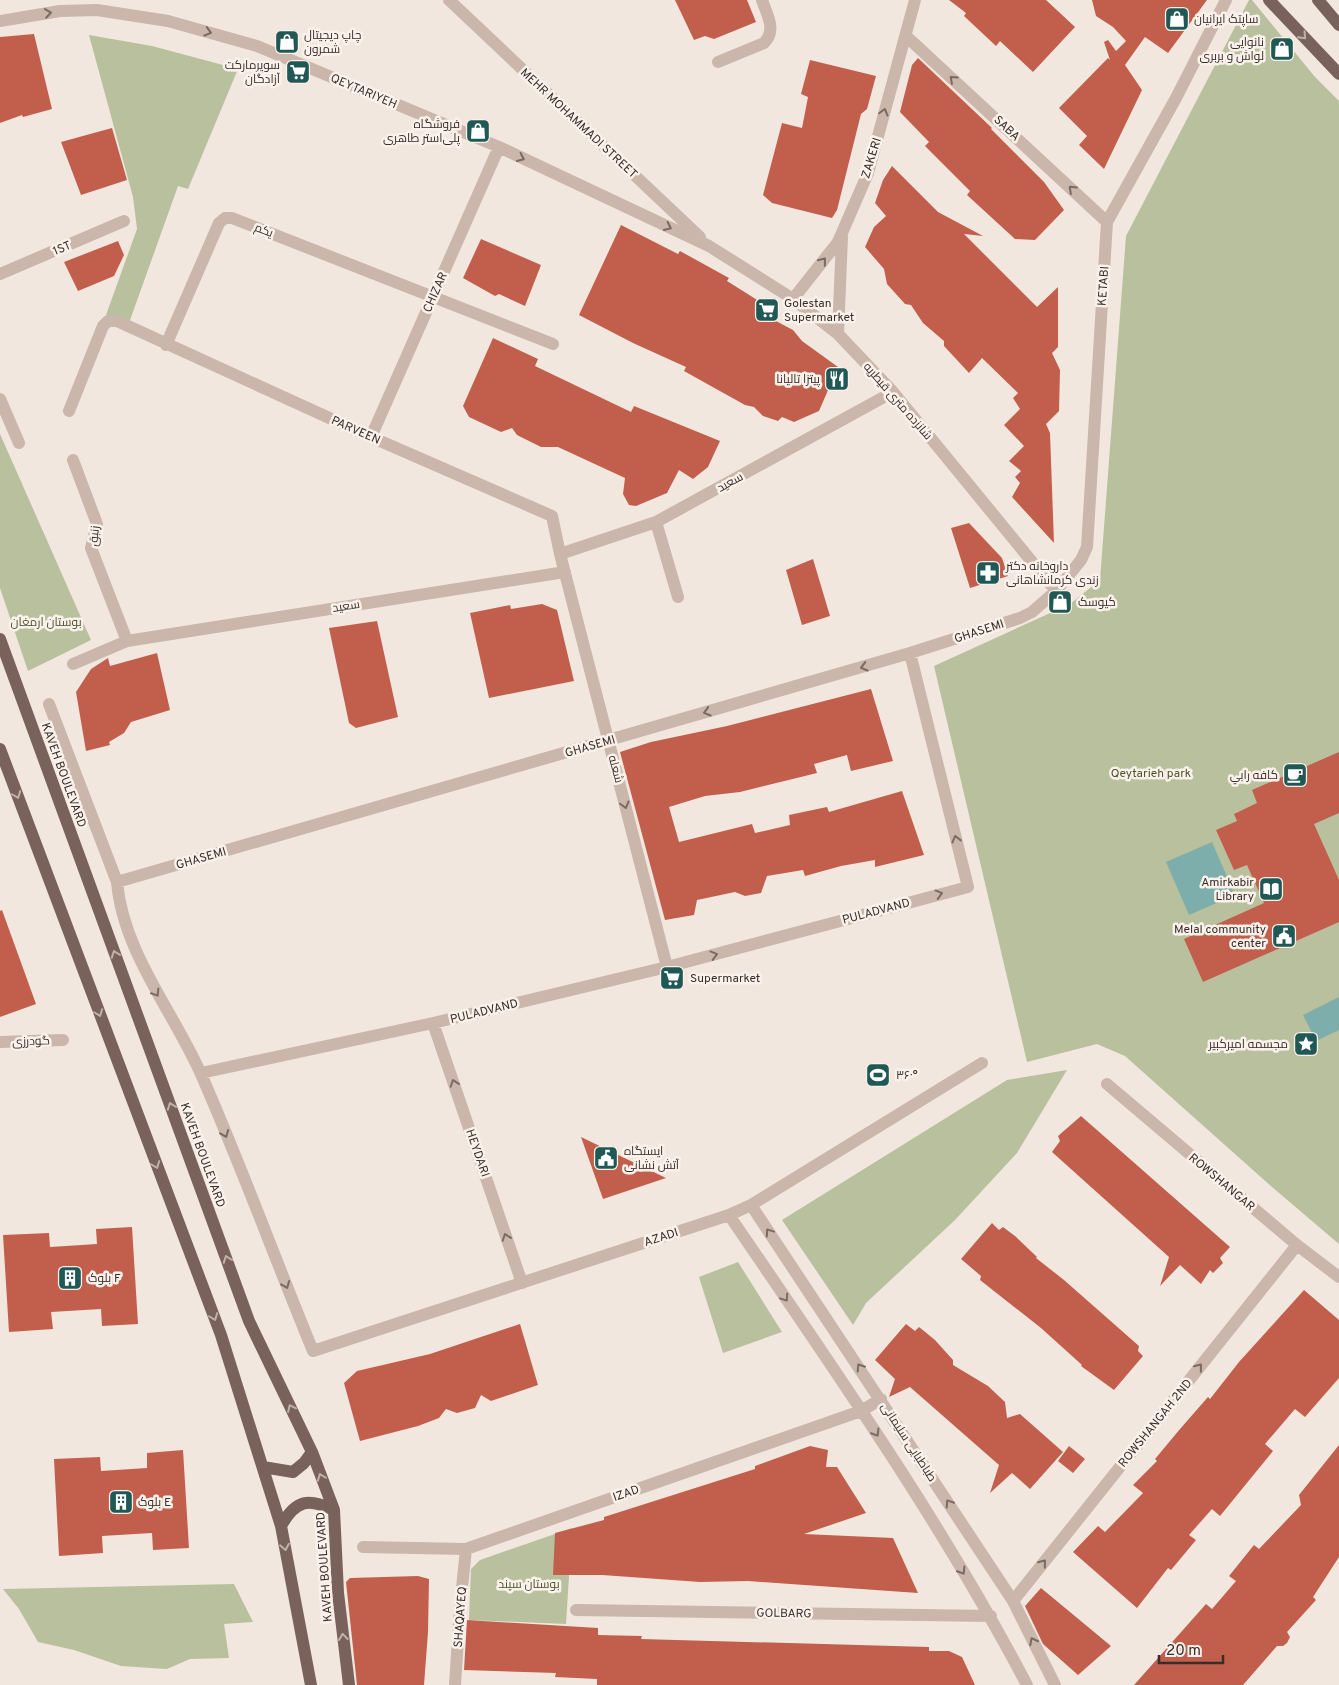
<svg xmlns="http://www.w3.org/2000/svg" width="1339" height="1685" viewBox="0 0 1339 1685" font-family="Overpass,Cairo,sans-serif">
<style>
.green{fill:#b8c09e}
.water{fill:#7eaeac}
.building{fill:#c25f4c}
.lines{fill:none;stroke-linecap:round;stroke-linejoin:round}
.minor{stroke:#cab6aa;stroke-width:12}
.primary{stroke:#79625b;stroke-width:12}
.oneway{stroke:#796b63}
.oneway2{stroke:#bfb1aa}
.labels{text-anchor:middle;stroke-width:5;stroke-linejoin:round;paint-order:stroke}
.poi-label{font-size:12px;fill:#372d29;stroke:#f9f1ea;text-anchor:start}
.street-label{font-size:12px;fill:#372d29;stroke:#f9f1ea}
.park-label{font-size:12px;fill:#4a552e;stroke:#f9f1ea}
</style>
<rect width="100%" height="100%" fill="#f2e7de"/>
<path class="green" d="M 1249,0 L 1252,0 L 1315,77 L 1339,101 L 1339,1244 L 1272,1187 L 1125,1056 L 1097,1044 L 1027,1062 L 934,666 L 1070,604 L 1100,580 L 1126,236 Z
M 89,35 L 152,46 L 238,69 L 188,189 L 178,186 L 129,323 L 106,315 L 137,229 L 133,197 Z
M 0,434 L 91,640 L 28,671 L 0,588 Z
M 1067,1070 L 1017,1153 L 955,1220 L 866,1303 L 853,1325 L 782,1220 L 1007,1080 Z
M 738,1262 L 782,1332 L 723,1353 L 699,1277 Z
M 572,1528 L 566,1624 L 469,1620 L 471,1569 L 480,1560 Z
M 234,1584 L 253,1622 L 224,1624 L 229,1658 L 190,1659 L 167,1669 L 121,1666 L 74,1650 L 38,1642 L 19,1609 L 3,1589 Z"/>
<path class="water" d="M 1212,842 L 1235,895 L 1189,915 L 1166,862 Z
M 1339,997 L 1339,1030 L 1316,1041 L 1303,1015 Z"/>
<path class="building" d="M 675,0 L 747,0 L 756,22 L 714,39 L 705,36 L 694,40 Z
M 949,0 L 1046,0 L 1075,27 L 1033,72 L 1000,41 L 996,46 L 964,16 L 966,13 Z
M 1092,0 L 1207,0 L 1168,53 L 1145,37 L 1125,65 L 1142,90 L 1104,169 L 1079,145 L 1087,136 L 1059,108 L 1108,58 L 1110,60 L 1104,42 L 1108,40 L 1116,51 L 1126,41 L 1113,27 L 1096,16 Z
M 34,34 L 52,109 L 23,117 L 22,115 L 0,123 L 0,37 Z
M 918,58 L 992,128 L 991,129 L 1044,182 L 1064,210 L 1035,240 L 1015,239 L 967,195 L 970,191 L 925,146 L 929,142 L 900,112 L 912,65 Z
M 810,60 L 876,76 L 867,109 L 861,114 L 837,210 L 832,218 L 772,203 L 763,195 L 782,123 L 802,128 L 808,97 L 801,94 Z
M 112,128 L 127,180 L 81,195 L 61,142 Z
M 892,166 L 938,212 L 983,236 L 964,234 L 1037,307 L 1058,287 L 1058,347 L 1052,353 L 1060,370 L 1059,411 L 1046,424 L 1050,433 L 1054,543 L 1012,497 L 1020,483 L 1015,477 L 1021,471 L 1009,461 L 1024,446 L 1004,425 L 1020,409 L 1013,398 L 1018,393 L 982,358 L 969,373 L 944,346 L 944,341 L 923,323 L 911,305 L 905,304 L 887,284 L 884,269 L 865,247 L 874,227 L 886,216 L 875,203 L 883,180 Z
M 621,225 L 678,254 L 680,251 L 729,278 L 727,281 L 778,313 L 774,320 L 793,330 L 802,341 L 838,367 L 819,411 L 794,422 L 782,417 L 778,421 L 763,416 L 754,407 L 745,405 L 684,371 L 686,367 L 633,343 L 579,315 Z
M 481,239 L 541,265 L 525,306 L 499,294 L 495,296 L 463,278 Z
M 118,241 L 124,255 L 114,276 L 78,291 L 64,262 Z
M 493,338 L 538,359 L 535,366 L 631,412 L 634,406 L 720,441 L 708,467 L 693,479 L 679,470 L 667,493 L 636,506 L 629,505 L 623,494 L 625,478 L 558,447 L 541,447 L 517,435 L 512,428 L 501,432 L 469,417 L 463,406 Z
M 969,523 L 1002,558 L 1008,576 L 970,588 L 951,528 Z
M 813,559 L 830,616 L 802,625 L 786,570 Z
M 542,604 L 557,610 L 574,681 L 489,698 L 470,613 L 510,605 L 511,609 Z
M 377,621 L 398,717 L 356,728 L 349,723 L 329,628 Z
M 157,653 L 170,710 L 131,722 L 124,733 L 109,742 L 110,745 L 86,751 L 76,692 L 91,669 L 108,658 L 110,666 Z
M 871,689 L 893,761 L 851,771 L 847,755 L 814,764 L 817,773 L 740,792 L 705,796 L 669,807 L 679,842 L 752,824 L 755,833 L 790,825 L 789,815 L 827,807 L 829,812 L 902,791 L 924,855 L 875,867 L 875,860 L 841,866 L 805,876 L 803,870 L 767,876 L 761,893 L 745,896 L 735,892 L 697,900 L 694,915 L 665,920 L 620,752 L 651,742 L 727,726 Z
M 1339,752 L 1339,813 L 1314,824 L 1339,880 L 1339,922 L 1203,982 L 1184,939 L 1264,903 L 1247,865 L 1234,870 L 1216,830 L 1237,821 L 1234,814 L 1257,803 L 1252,790 Z
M 2,910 L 36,1004 L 0,1017 L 0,911 Z
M 1081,1116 L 1230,1247 L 1220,1258 L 1223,1263 L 1213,1273 L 1210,1270 L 1201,1284 L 1180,1265 L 1160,1286 L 1169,1257 L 1052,1152 L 1060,1141 L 1058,1136 Z
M 581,1137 L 666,1178 L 603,1199 Z
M 992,1223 L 999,1230 L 1003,1227 L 1015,1236 L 1037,1257 L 1036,1258 L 1064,1280 L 1139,1346 L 1138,1351 L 1143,1356 L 1114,1390 L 1081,1366 L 1082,1365 L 1041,1328 L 980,1280 L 981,1276 L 961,1259 Z
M 132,1227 L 138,1324 L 102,1326 L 101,1309 L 51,1312 L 53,1329 L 9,1332 L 3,1235 L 49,1233 L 50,1247 L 97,1244 L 96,1229 Z
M 1304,1290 L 1339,1320 L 1339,1378 L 1305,1417 L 1295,1409 L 1265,1444 L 1273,1451 L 1220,1516 L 1212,1509 L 1189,1535 L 1196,1540 L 1171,1570 L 1168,1568 L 1137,1608 L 1073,1552 L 1098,1526 L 1105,1532 L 1143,1493 L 1133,1485 L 1157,1461 L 1155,1459 L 1180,1429 L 1208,1397 L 1210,1399 L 1239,1362 Z
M 520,1324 L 538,1385 L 491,1401 L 481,1395 L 475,1408 L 457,1413 L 446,1409 L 439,1418 L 418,1426 L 360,1441 L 344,1383 L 357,1371 L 430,1354 Z
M 906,1324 L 915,1331 L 919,1327 L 935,1340 L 953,1360 L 953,1365 L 988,1386 L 1005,1402 L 1007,1418 L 1020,1414 L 1063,1452 L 1030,1489 L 1012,1473 L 990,1493 L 999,1465 L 910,1387 L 889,1397 L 895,1379 L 875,1360 Z
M 1339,1445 L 1339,1557 L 1313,1597 L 1316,1600 L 1287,1632 L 1290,1637 L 1287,1643 L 1283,1646 L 1277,1646 L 1243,1685 L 1134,1685 L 1206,1604 L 1212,1609 L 1236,1581 L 1229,1576 L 1254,1545 L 1259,1549 L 1301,1505 L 1299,1495 Z
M 810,1446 L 828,1450 L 826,1467 L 837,1467 L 866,1513 L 804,1534 L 893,1538 L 918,1593 L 748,1581 L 700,1582 L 602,1575 L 553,1575 L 555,1533 L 604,1520 L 604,1517 L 755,1469 L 755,1466 Z
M 1069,1446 L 1085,1459 L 1073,1473 L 1058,1461 Z
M 183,1450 L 189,1548 L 153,1550 L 152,1533 L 102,1536 L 103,1553 L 59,1556 L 54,1459 L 100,1457 L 101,1471 L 147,1468 L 147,1453 Z
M 418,1576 L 429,1579 L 428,1632 L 424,1685 L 357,1685 L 346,1582 L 350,1578 Z
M 1041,1588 L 1111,1646 L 1078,1675 L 1043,1644 L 1025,1606 Z
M 467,1620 L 598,1628 L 598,1635 L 642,1636 L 641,1639 L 929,1647 L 929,1651 L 949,1651 L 962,1657 L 975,1685 L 597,1685 L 597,1679 L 555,1677 L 556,1673 L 464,1670 Z"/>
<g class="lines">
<path class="minor" d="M 449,0 L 700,237
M 0,21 L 60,11 L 97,10 L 168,21 L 257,46 L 499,147 L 709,246 L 793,299 L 838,334 L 893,392 L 1056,591
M 906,36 L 1107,222
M 718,62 L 764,43 C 777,30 767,15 762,0
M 0,274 L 124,221
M 793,299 L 838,242 L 868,173 L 915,0
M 838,334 L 842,237
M 166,345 L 219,223 L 225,218 L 232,218 L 553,344
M 0,399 L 19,443
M 69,411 L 103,326 L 108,321 L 117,321 L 371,437 L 552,516 L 560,554 L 667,967
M 371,437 L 499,147
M 73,460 L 97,524 L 91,548 L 127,641
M 656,522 L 678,597
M 560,554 L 656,522 L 893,392
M 73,664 L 127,641 L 565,572
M 49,704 L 117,882 C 123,952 173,1011 201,1074 C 241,1165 275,1259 313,1351 L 729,1215 L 751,1205 L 982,1063
M 117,882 L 910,653 L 1020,618 L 1032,612 L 1056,591 L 1081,560 L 1087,547 L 1107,222 L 1176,98 L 1226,0
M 433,1023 L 522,1283
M 0,1042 L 63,1040
M 201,1073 L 433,1023 L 667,967 L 968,887 L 910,653
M 1107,1084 L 1297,1245 L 1339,1277
M 751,1205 L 1013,1601 L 1055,1685
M 729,1215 C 833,1368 941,1521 1027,1685
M 363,1547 L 466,1549 L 861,1411 L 881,1399
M 1013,1601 L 1297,1245
M 576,1610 L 991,1616
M 455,1685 L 460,1607 L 466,1549"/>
<path class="primary" d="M 1269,0 L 1339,74
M 1318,0 L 1339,25
M 0,639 L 249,1321 L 312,1452 L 334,1510 L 338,1593 L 349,1685
M 0,749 L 221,1335 L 281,1526 L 311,1685
M 263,1467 L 293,1472 L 304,1463 L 312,1452
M 281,1526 C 296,1499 309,1498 334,1510"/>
</g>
<defs><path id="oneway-chevron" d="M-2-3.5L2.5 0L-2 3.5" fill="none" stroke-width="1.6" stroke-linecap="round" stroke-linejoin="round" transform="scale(1.25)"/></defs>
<g class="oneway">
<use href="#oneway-chevron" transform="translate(48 13) rotate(-8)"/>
<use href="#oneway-chevron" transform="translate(208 32) rotate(16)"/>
<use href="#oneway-chevron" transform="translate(953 79) rotate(-138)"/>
<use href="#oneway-chevron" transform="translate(884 112) rotate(-75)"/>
<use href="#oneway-chevron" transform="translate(521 158) rotate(25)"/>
<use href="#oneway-chevron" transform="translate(1072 189) rotate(-137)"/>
<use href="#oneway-chevron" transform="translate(668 227) rotate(25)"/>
<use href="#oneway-chevron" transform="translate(823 261) rotate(-51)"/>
<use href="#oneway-chevron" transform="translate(864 667) rotate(164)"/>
<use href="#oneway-chevron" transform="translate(707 712) rotate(164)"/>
<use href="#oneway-chevron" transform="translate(625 805) rotate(75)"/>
<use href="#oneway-chevron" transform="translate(956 839) rotate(-104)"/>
<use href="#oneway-chevron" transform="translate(939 894) rotate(-15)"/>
<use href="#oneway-chevron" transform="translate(714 955) rotate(-15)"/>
<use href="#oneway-chevron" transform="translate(156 993) rotate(57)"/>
<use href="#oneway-chevron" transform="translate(454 1083) rotate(-109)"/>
<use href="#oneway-chevron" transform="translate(225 1134) rotate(68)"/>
<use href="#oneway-chevron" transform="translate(769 1232) rotate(-124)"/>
<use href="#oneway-chevron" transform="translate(506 1237) rotate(-109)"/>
<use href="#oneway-chevron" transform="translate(286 1285) rotate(68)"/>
<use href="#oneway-chevron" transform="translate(785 1298) rotate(56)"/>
<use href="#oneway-chevron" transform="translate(860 1367) rotate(-123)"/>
<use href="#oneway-chevron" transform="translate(1199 1367) rotate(-51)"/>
<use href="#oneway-chevron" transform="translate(876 1433) rotate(58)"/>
<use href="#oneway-chevron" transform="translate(949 1503) rotate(-123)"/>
<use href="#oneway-chevron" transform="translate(1043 1563) rotate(-51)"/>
<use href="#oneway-chevron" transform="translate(962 1571) rotate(58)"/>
<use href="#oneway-chevron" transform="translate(1033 1641) rotate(-117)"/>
</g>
<g class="oneway2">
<use href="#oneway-chevron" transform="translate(1303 36) rotate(47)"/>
<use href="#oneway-chevron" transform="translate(17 795) rotate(69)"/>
<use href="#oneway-chevron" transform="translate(115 954) rotate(-110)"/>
<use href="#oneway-chevron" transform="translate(99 1013) rotate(69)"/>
<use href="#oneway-chevron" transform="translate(171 1106) rotate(-110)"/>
<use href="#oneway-chevron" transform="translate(156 1165) rotate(69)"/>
<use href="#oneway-chevron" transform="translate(227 1259) rotate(-110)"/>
<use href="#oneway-chevron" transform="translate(214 1317) rotate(69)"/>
<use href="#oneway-chevron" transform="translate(291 1408) rotate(-115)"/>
<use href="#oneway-chevron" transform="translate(321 1477) rotate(-111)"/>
<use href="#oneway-chevron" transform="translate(285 1547) rotate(79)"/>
<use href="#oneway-chevron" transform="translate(343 1637) rotate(-96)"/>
</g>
<defs>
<symbol id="shop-square" viewBox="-11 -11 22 22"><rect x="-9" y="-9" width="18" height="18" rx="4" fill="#205856" stroke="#f9f1ea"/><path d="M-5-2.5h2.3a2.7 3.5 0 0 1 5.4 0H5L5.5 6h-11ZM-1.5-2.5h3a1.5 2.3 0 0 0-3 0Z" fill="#fff"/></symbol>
<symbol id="supermarket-square" viewBox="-11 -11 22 22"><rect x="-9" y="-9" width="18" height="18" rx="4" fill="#205856" stroke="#f9f1ea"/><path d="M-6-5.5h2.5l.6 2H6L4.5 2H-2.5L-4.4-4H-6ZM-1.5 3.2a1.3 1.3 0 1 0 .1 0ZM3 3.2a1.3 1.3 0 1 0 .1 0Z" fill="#fff"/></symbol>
<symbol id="restaurant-square" viewBox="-11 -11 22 22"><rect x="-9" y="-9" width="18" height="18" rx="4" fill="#205856" stroke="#f9f1ea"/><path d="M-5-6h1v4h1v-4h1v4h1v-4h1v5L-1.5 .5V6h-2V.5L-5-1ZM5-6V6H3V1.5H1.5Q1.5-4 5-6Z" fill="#fff"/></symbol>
<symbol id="pharmacy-square" viewBox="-11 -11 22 22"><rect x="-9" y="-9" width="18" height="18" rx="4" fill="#205856" stroke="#f9f1ea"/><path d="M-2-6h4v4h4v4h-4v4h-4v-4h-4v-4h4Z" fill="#fff"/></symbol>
<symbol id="cafe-square" viewBox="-11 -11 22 22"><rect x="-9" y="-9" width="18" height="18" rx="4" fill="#205856" stroke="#f9f1ea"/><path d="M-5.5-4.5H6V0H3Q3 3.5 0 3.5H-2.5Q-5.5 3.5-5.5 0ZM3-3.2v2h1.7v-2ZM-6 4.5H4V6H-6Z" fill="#fff"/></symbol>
<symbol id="library-square" viewBox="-11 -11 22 22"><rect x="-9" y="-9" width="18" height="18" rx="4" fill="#205856" stroke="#f9f1ea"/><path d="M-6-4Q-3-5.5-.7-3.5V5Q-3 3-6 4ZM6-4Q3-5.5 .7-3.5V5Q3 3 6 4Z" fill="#fff"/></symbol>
<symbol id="civic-square" viewBox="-11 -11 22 22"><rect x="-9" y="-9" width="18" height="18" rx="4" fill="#205856" stroke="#f9f1ea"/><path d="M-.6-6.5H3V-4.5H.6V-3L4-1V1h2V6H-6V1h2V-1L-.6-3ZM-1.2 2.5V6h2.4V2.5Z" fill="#fff"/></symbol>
<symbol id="sight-square" viewBox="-11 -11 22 22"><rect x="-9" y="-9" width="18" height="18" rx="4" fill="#205856" stroke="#f9f1ea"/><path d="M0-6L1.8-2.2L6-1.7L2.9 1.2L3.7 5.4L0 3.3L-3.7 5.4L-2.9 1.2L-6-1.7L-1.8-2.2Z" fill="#fff"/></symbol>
<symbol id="stadium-square" viewBox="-11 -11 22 22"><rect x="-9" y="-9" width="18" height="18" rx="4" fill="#205856" stroke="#f9f1ea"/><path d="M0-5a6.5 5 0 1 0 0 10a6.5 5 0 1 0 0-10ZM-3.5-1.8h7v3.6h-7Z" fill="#fff"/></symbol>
<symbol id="building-square" viewBox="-11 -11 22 22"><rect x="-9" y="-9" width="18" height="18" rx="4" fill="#205856" stroke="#f9f1ea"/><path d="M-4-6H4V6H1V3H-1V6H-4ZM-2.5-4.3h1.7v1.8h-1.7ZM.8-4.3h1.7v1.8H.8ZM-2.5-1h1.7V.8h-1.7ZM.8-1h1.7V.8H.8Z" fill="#fff"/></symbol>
</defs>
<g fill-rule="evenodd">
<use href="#shop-square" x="1163" y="5" width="28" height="28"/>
<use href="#shop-square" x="273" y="28" width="28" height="28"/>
<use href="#shop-square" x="1268" y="35" width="28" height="28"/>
<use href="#supermarket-square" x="284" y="58" width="28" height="28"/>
<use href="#shop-square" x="464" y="117" width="28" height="28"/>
<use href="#supermarket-square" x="753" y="296" width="28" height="28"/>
<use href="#restaurant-square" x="823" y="365" width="28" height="28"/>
<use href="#pharmacy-square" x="974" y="559" width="28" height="28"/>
<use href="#shop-square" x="1046" y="588" width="28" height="28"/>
<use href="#cafe-square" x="1281" y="761" width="28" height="28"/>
<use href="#library-square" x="1257" y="875" width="28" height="28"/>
<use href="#civic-square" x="1270" y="922" width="28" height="28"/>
<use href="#supermarket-square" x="658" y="964" width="28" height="28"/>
<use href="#sight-square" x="1292" y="1030" width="28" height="28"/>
<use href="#stadium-square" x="864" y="1061" width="28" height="28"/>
<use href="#civic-square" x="592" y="1144" width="28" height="28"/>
<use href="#building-square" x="56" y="1264" width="28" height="28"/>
<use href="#building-square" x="107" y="1488" width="28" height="28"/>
</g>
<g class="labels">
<g class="poi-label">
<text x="1194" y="23">ساپتک ایرانیان</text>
<text x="304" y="39">چاپ دیجیتال<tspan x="304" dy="14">شمرون</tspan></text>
<text x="1264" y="46" text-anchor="end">نانوایی<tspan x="1264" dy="14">لواش و بربری</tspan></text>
<text x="280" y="69" text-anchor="end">سوپرمارکت<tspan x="280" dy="14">آزادگان</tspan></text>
<text x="460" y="128" text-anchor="end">فروشگاه<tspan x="460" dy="14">پلی‌استر طاهری</tspan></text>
<text x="784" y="307">Golestan<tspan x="784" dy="14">Supermarket</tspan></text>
<text x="820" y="383" text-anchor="end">پیتزا تالیانا</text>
<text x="1006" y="570">داروخانه دکتر<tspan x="1006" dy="14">زندی کرمانشاهانی</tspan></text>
<text x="1078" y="606">کیوسک</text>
<text x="1278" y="779" text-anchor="end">كافه رابي</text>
<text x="1254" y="886" text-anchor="end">Amirkabir<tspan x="1254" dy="14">Library</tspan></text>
<text x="1266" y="933" text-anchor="end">Melal community<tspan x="1266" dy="14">center</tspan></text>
<text x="690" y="982">Supermarket</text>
<text x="1288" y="1048" text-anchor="end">مجسمه امیرکبیر</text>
<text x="896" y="1079">۳۶۰°</text>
<text x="624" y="1155">ایستگاه<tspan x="624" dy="14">آتش نشانی</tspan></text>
<text x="88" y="1282">بلوک F</text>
<text x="138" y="1506">بلوک E</text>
</g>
<g class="street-label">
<text transform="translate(364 91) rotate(23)" y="4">QEYTARIYEH</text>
<text transform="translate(579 123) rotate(43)" y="4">MEHR MOHAMMADI STREET</text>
<text transform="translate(1007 128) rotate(43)" y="4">SABA</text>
<text transform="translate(871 158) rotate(-73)" y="4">ZAKERI</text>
<text transform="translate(264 230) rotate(22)" y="4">یکم</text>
<text transform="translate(62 248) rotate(-23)" y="4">1ST</text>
<text transform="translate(1103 286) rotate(-86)" y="4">KETABI</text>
<text transform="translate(435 292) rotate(-66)" y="4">CHIZAR</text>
<text transform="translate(898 401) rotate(49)" y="4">شانزده متری قیطریه</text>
<text transform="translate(356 430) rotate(24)" y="4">PARVEEN</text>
<text transform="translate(730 482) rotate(-29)" y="4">سعید</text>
<text transform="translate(94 536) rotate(-84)" y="4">زنبق</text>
<text transform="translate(346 606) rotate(-9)" y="4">سعید</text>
<text transform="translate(979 631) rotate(-18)" y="4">GHASEMI</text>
<text transform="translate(590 746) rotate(-16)" y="4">GHASEMI</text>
<text transform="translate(616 769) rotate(75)" y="4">شعله</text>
<text transform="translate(64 775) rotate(70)" y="4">KAVEH BOULEVARD</text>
<text transform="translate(201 858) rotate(-16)" y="4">GHASEMI</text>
<text transform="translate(876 911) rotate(-15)" y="4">PULADVAND</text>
<text transform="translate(484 1011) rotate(-14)" y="4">PULADVAND</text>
<text transform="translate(31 1041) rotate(-2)" y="4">گودرزی</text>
<text transform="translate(478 1153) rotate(71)" y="4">HEYDARI</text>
<text transform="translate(203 1155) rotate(70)" y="4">KAVEH BOULEVARD</text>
<text transform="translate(1222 1182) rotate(40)" y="4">ROWSHANGAR</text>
<text transform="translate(661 1237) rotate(-18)" y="4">AZADI</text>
<text transform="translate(1155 1423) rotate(-51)" y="4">ROWSHANGAH 2ND</text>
<text transform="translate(909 1442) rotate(57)" y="4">طباطبایی سلیمانی</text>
<text transform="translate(626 1493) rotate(-19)" y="4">IZAD</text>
<text transform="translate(324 1567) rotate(-94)" y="4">KAVEH BOULEVARD</text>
<text transform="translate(784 1613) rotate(1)" y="4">GOLBARG</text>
<text transform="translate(460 1617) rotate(-86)" y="4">SHAQAYEQ</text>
</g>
<g class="park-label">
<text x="46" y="626">بوستان ارمغان</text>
<text x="1151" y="777">Qeytarieh park</text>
<text x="529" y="1588">بوستان سپند</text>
</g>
</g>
<path d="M1159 1655v8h64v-8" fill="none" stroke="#372d29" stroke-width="2.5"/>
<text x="1166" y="1655" font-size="15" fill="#372d29" stroke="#f9f1ea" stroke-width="4" paint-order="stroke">20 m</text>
</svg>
